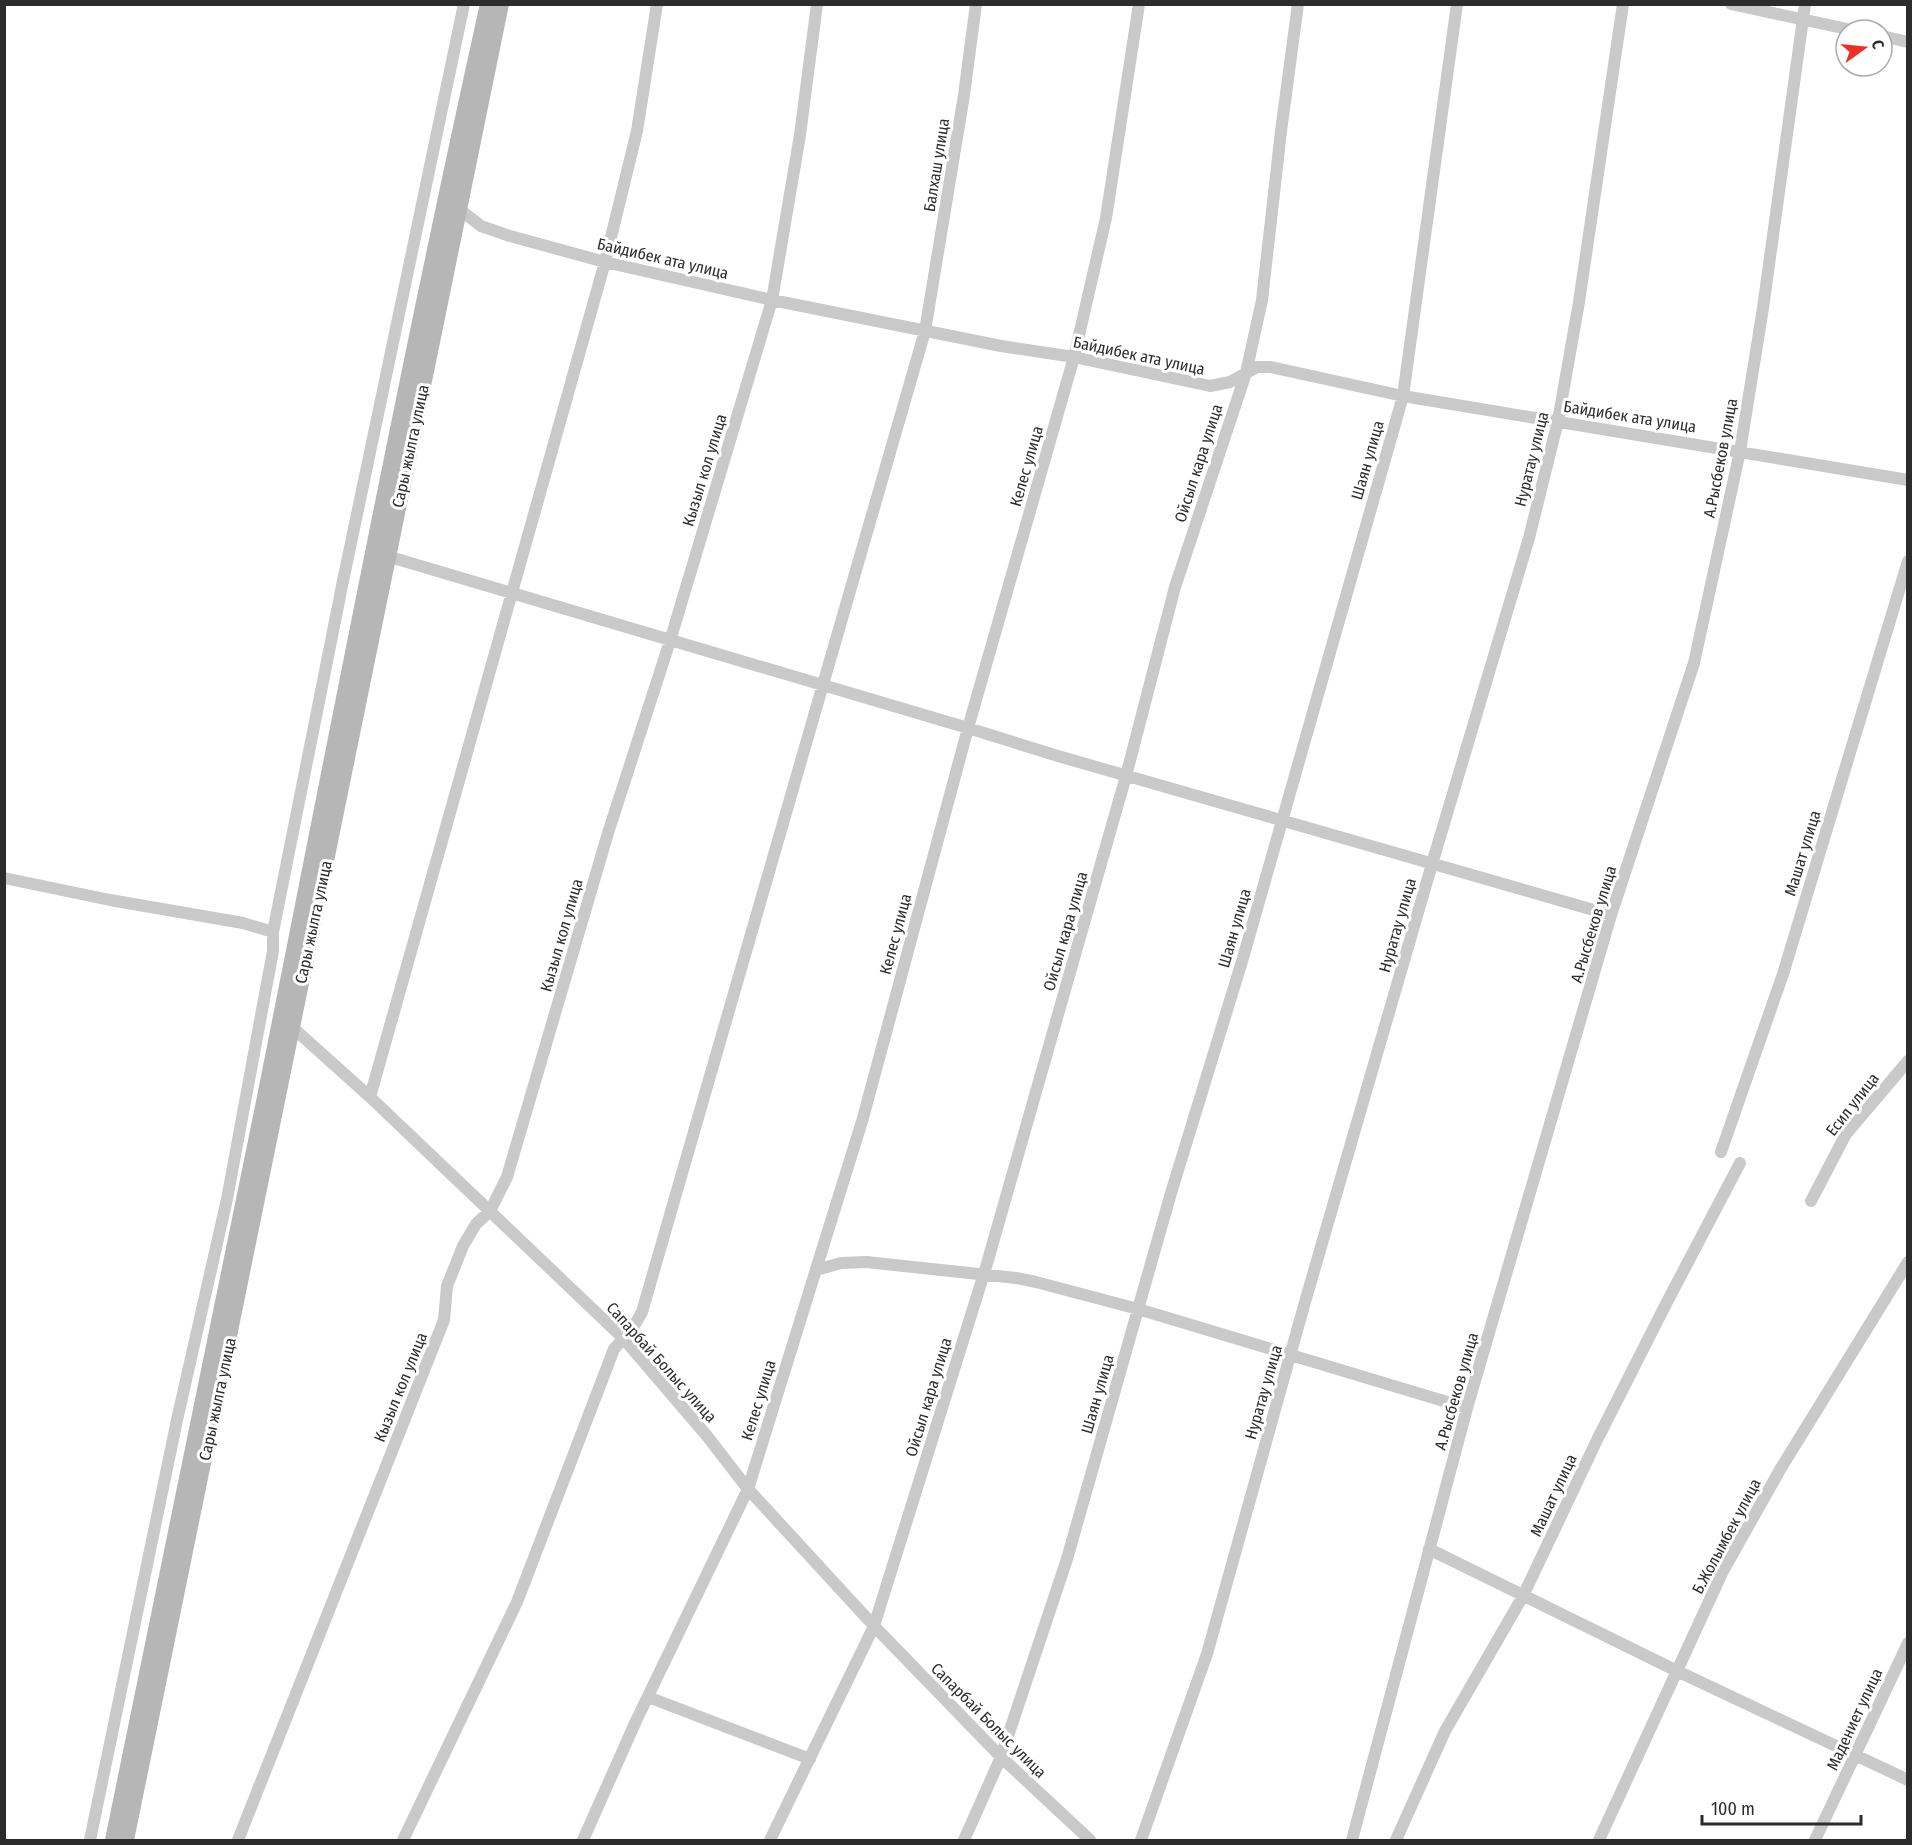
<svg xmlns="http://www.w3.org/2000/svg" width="1912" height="1845" viewBox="0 0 1912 1845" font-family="'Fira Sans Condensed',sans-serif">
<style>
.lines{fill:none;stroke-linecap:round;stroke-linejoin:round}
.minor{stroke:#c9c9c9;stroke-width:12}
.secondary{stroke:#b6b6b6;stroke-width:16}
.labels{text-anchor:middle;stroke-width:6;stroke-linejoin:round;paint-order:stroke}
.street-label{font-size:16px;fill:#2c2c2c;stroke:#fff}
</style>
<rect width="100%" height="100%" fill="#fff"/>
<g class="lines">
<path class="minor" d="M 1731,4 L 1852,30
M 1882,36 L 1908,42
M 454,205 L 481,226 L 510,236 L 605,262 L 772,300 L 1001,346 L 1074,357 L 1210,386 L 1230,382 L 1257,367 L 1271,367 L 1403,396 L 1908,480
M 380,554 L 968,728 L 1058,756 L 1611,915
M 4,878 L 110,900 L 243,923 L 273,932
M 291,1026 L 370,1097 L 624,1339 L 707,1436 L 748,1489 L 874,1626 L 1001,1757 L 1090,1840
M 370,1097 L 605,262 L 637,131 L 657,4
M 1721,1152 L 1783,974 L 1908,561
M 1811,1201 L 1846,1134 L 1908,1061
M 816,1270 L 841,1263 L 866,1262 L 1016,1278 L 1036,1282 L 1138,1309 L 1467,1408
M 1429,1549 L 1677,1671 L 1908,1780
M 648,1697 L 810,1759
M 90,1840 L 177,1420 L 227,1199 L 273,951 L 273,932 L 343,581 L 464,4
M 238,1840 L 444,1320 L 447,1286 L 463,1246 L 476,1224 L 490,1211 L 507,1177 L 608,833 L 670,641 L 772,300 L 800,135 L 817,4
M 403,1840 L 517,1602 L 614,1349 L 634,1326 L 642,1312 L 925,331 L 964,95 L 976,4
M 583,1840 L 636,1721 L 748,1489 L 863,1118 L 968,728 L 1074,357 L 1106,218 L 1139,4
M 770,1840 L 874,1626 L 986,1267 L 1126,776 L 1175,587 L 1246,373 L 1262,300 L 1281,131 L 1298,4
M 964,1840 L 1001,1757 L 1067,1559 L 1171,1193 L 1243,958 L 1403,396 L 1457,4
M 1141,1840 L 1207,1654 L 1305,1302 L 1432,864 L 1529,538 L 1558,421 L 1579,302 L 1623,4
M 1352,1840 L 1467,1408 L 1611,915 L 1694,663 L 1740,451 L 1763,308 L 1805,4
M 1396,1840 L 1445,1731 L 1523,1596 L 1597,1440 L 1667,1302 L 1740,1163
M 1599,1840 L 1723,1571 L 1781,1468 L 1908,1262
M 1815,1840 L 1908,1643"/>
<path class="secondary" d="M 113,1840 C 164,1595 215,1349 264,1102 C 337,736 407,369 488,4
M 126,1840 L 501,4"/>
</g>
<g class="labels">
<g class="street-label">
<text transform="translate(936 165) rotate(-81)" y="6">Балхаш улица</text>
<text transform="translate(663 258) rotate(13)" y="6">Байдибек ата улица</text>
<text transform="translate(1139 355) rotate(12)" y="6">Байдибек ата улица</text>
<text transform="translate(1630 416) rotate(9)" y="6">Байдибек ата улица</text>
<text transform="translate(410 446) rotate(-78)" y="6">Сары жылга улица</text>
<text transform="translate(1720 458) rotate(-79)" y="6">А.Рысбеков улица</text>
<text transform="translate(1531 459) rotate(-76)" y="6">Нуратау улица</text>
<text transform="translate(1367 460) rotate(-74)" y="6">Шаян улица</text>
<text transform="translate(1198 463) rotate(-72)" y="6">Ойсыл кара улица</text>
<text transform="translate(1026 466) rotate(-74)" y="6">Келес улица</text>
<text transform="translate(704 470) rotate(-73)" y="6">Кызыл кол улица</text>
<text transform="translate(1802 853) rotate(-73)" y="6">Машат улица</text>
<text transform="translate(313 922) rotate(-78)" y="6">Сары жылга улица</text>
<text transform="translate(1593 924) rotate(-73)" y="6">А.Рысбеков улица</text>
<text transform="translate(1397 925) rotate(-74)" y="6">Нуратау улица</text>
<text transform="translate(1234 928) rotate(-74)" y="6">Шаян улица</text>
<text transform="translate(1065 931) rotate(-74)" y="6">Ойсыл кара улица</text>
<text transform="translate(895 934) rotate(-75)" y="6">Келес улица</text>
<text transform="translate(561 935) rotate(-74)" y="6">Кызыл кол улица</text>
<text transform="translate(1852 1104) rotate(-52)" y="6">Есил улица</text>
<text transform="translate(662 1362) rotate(48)" y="6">Сапарбай Болыс улица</text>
<text transform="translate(400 1387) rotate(-68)" y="6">Кызыл кол улица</text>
<text transform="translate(1456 1391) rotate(-74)" y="6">А.Рысбеков улица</text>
<text transform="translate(1263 1392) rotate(-74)" y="6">Нуратау улица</text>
<text transform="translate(1097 1394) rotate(-74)" y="6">Шаян улица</text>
<text transform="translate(928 1397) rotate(-73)" y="6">Ойсыл кара улица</text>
<text transform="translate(217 1399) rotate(-78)" y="6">Сары жылга улица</text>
<text transform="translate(758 1400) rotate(-73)" y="6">Келес улица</text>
<text transform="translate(1553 1495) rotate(-65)" y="6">Машат улица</text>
<text transform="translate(1726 1536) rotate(-62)" y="6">Б.Жолымбек улица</text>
<text transform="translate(1854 1719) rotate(-65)" y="6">Мадениет улица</text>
<text transform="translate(989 1720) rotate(45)" y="6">Сапарбай Болыс улица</text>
</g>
</g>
<rect width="1912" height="1845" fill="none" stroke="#2c2c2c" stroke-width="12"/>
<g transform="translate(1864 48) rotate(75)"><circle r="28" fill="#ffffff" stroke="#ababab" stroke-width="1.5"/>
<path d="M0-4.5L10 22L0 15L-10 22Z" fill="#ee2f24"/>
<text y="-9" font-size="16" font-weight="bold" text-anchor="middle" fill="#2c2c2c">С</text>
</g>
<path d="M1702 1815v9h159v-9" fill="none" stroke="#2c2c2c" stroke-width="3"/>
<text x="1711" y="1815" font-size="18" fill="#2c2c2c" stroke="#ffffff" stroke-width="4.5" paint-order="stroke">100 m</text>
</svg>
